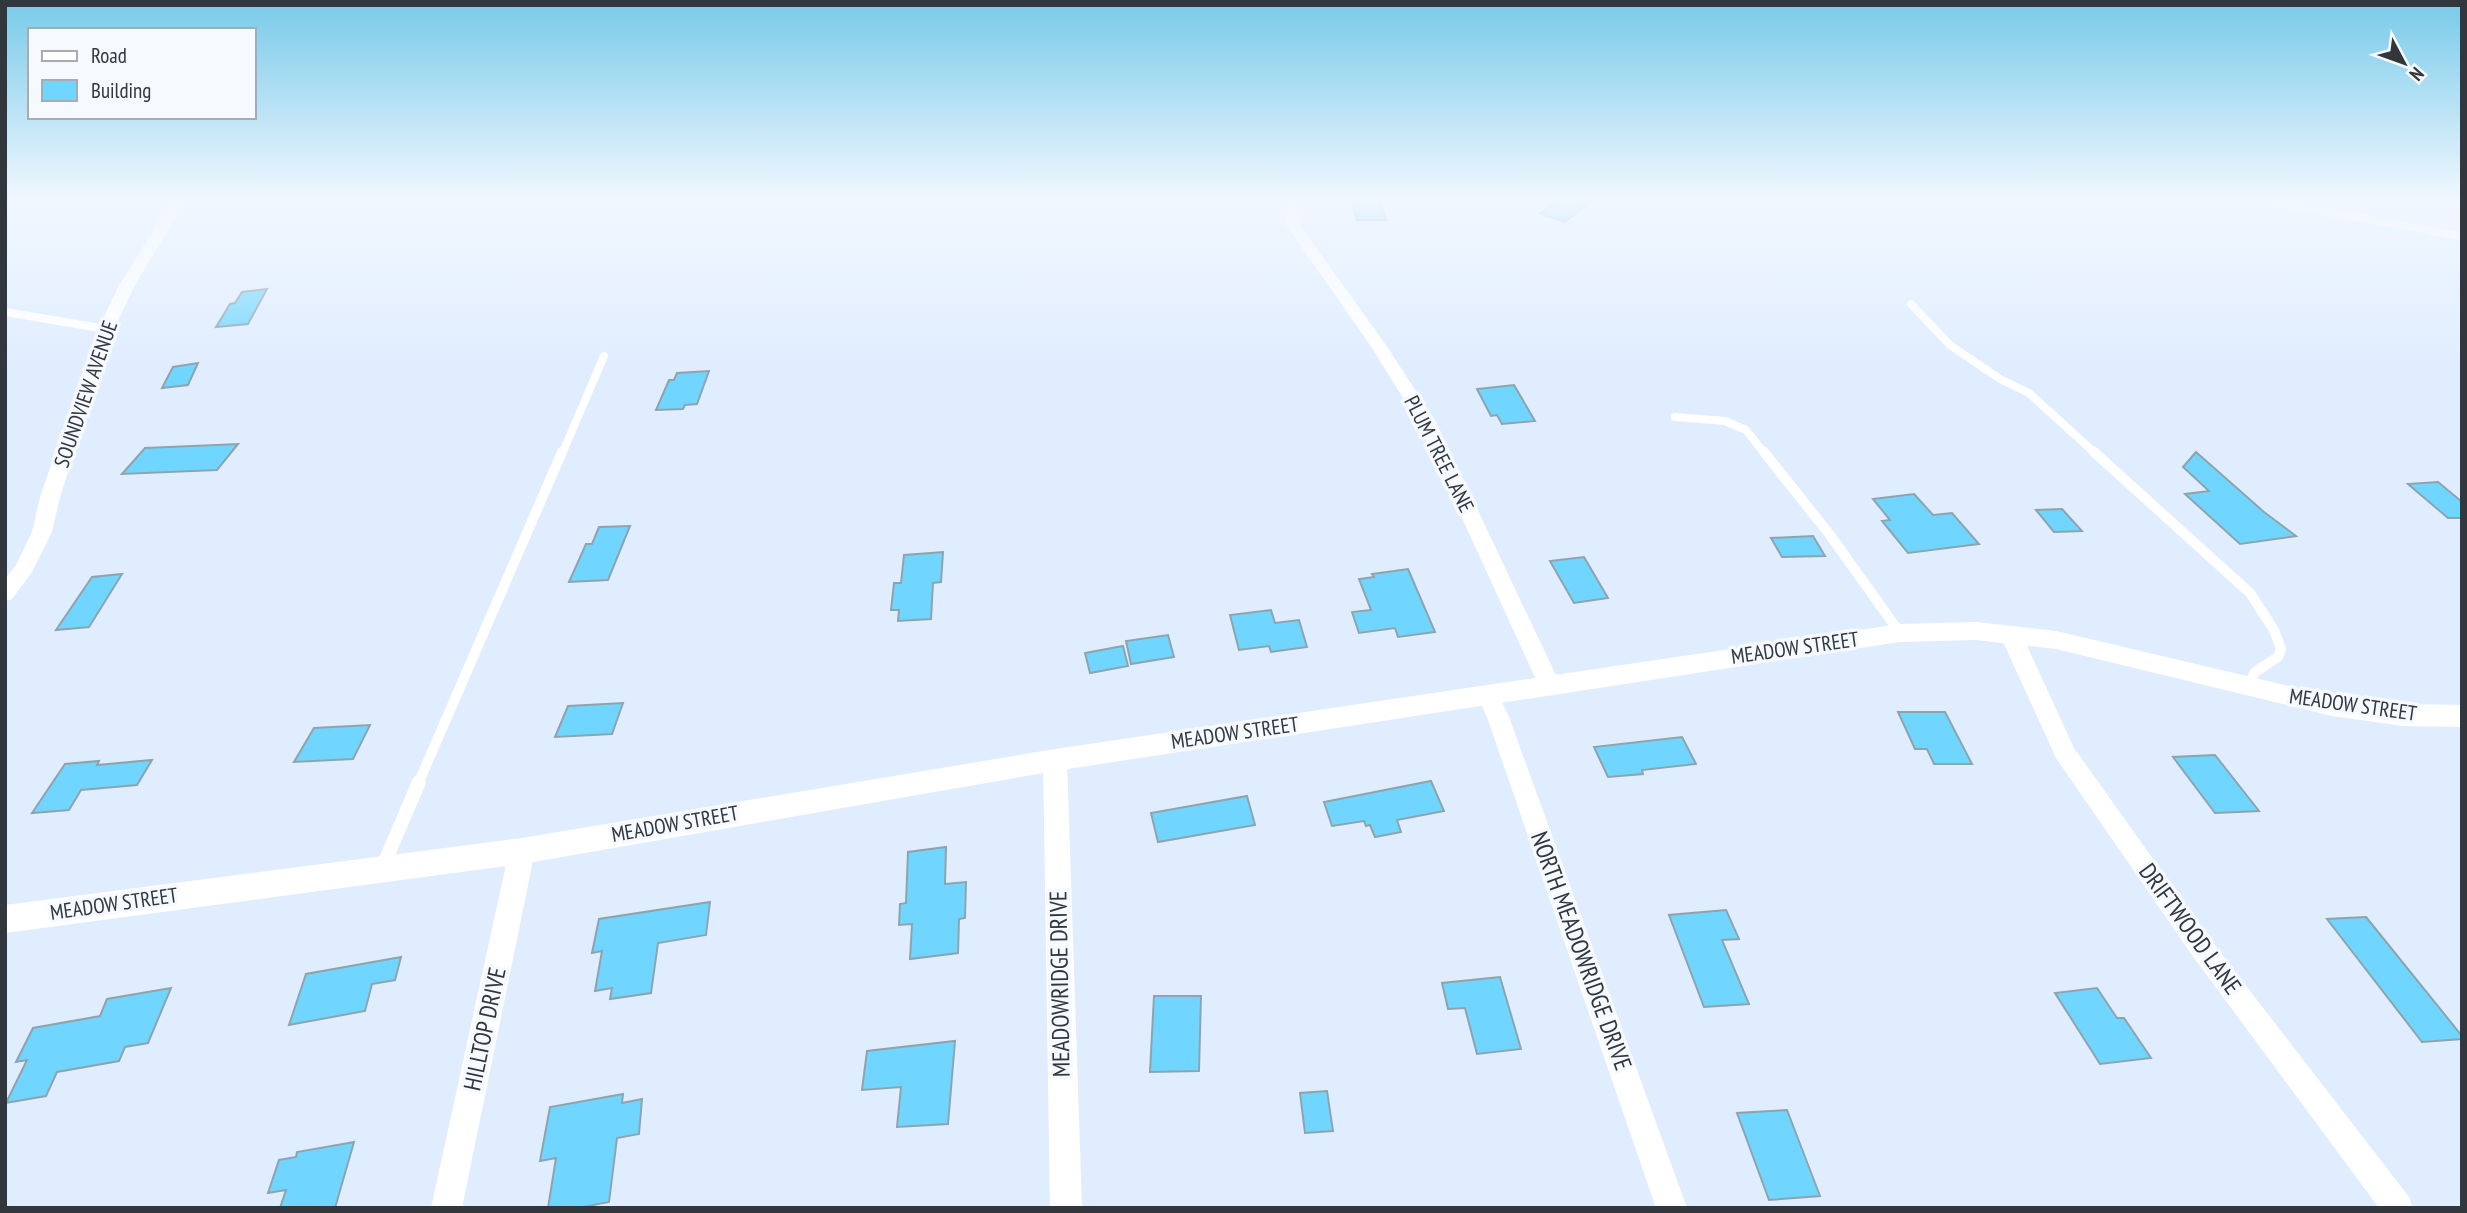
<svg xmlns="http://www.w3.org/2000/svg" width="2467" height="1213" viewBox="0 0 2467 1213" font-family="'PT Sans Narrow',sans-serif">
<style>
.building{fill:#71d6ff;stroke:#8ea4ad;stroke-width:2}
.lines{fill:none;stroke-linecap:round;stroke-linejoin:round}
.service-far2{stroke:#fff;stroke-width:8}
.service-far1{stroke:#fff;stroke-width:10}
.service{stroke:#fff;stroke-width:14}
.minor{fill:#fff;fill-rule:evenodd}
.tertiary{fill:#fff;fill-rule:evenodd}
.labels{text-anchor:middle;stroke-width:7;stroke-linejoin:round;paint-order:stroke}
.street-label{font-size:21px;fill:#32373e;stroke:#f6f9fd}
.near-street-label{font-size:24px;fill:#32373e;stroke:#f6f9fd}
</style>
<rect width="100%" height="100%" fill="#e0edff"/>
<path class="building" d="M 1379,199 L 1386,220 L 1357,220 L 1351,200 Z
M 1560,199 L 1594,199 L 1565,222 L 1540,214 Z
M 267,289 L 248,324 L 216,327 L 230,304 L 235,303 L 242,292 Z
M 198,363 L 188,385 L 162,388 L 173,367 Z
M 709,371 L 697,404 L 685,405 L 683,409 L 656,410 L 669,380 L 674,380 L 677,373 Z
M 1514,385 L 1535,421 L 1502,424 L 1497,415 L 1491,416 L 1477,389 Z
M 238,444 L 217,470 L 122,474 L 145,448 Z
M 2196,452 L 2264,512 L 2296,536 L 2240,544 L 2185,494 L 2209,491 L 2183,467 Z
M 2438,482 L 2462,502 L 2462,518 L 2448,518 L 2408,484 Z
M 1914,494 L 1933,515 L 1952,513 L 1979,544 L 1908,553 L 1882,521 L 1890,520 L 1873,499 Z
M 2062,509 L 2082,531 L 2054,532 L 2036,510 Z
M 630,526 L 608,580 L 569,582 L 586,544 L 592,544 L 599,527 Z
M 1813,536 L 1825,556 L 1782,557 L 1771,538 Z
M 943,552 L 941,582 L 933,583 L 931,619 L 898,621 L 899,610 L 891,610 L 894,583 L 901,583 L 904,555 Z
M 1584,557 L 1608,598 L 1574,603 L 1550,561 Z
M 1408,569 L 1435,632 L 1398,637 L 1395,628 L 1359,633 L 1352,612 L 1371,610 L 1359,579 L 1374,577 L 1372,574 Z
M 122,574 L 89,627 L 56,630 L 92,577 Z
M 1271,610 L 1275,623 L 1299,620 L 1307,647 L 1271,652 L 1269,646 L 1239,650 L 1230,615 Z
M 1168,635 L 1174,657 L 1131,664 L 1126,641 Z
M 1123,646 L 1128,666 L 1090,673 L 1085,653 Z
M 623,703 L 612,734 L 555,737 L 568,706 Z
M 1898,712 L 1945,712 L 1972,764 L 1934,764 L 1927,749 L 1915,749 Z
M 370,725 L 353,759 L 294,762 L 314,728 Z
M 1682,737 L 1696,764 L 1642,770 L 1643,774 L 1608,777 L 1594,747 Z
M 2215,755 L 2259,811 L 2215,813 L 2173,757 Z
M 152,760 L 137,785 L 81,790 L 69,810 L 32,813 L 65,764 L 99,761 L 97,765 Z
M 1431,781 L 1444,811 L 1397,820 L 1401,832 L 1375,837 L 1370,825 L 1366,826 L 1364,821 L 1332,826 L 1324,802 Z
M 1247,796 L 1255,825 L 1158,842 L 1151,813 Z
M 946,847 L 945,884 L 966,882 L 965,918 L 959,919 L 958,953 L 910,959 L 912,924 L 899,925 L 900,904 L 906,903 L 908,852 Z
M 710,902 L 706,935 L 658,943 L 651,993 L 610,999 L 612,988 L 595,991 L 602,951 L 592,953 L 599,919 Z
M 1726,910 L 1739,939 L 1722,940 L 1749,1004 L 1704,1007 L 1669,915 Z
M 2366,917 L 2462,1036 L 2462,1039 L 2422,1042 L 2327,919 Z
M 401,957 L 395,980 L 372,984 L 365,1011 L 289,1025 L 306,974 Z
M 1500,977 L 1521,1049 L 1477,1054 L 1465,1008 L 1448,1009 L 1442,983 Z
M 171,988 L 148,1043 L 125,1047 L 119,1061 L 57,1072 L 46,1096 L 6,1103 L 27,1060 L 16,1062 L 33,1028 L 100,1016 L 107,999 Z
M 2097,988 L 2117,1018 L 2124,1018 L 2151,1058 L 2100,1064 L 2055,993 Z
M 1154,996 L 1201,996 L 1199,1071 L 1150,1072 Z
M 955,1041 L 948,1124 L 897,1127 L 901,1087 L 862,1090 L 867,1051 Z
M 1327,1091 L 1333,1131 L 1305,1133 L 1300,1093 Z
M 623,1094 L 622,1103 L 642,1099 L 639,1134 L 617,1138 L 609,1202 L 578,1208 L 548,1208 L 556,1158 L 540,1161 L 550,1107 Z
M 1787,1110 L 1820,1196 L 1769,1200 L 1737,1113 Z
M 354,1142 L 335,1208 L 280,1208 L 286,1190 L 268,1193 L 279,1160 L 296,1157 L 297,1152 Z"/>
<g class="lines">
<path class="service-far2" d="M 5,199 L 60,199
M 1911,304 L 1950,345 L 2000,379 L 2029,393 L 2096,454
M 5,312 L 106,329
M 1675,417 L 1725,421 L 1746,430 L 1765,454
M 562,454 L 604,356"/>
<path class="service-far1" d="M 1764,452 L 1830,535 L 1900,633
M 2094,452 L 2250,593 L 2274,630 L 2281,649 L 2278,657 L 2255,672 L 2247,687
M 418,784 L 562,452"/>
<path class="service" d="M 383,866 L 419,782"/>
<path class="minor" d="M 173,199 L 187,199 L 135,285 L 114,329 L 60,497 L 52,532 L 32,572 L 12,599 L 5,601 L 5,579 L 16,565 L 32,532 L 40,497 L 98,329 L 119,285 Z
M 1288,199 L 1302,199 L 1299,209 L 1300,225 L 1386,345 L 1436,422 L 1561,686 L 1558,692 L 1550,694 L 1542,692 L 1539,686 L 1418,422 L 1370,345 L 1286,225 L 1285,209 Z
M 2249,199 L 2279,199 L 2462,232 L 2462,240 L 2256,203 Z
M 2010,626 L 2018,628 L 2021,633 L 2074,748 L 2210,939 L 2409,1197 L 2413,1208 L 2379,1208 L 2192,955 L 2056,758 L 1999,633 L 2002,628 Z
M 1488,688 L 1496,690 L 1509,717 L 1687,1208 L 1656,1208 L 1487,717 L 1477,696 L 1480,690 Z
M 1055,751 L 1063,754 L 1067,760 L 1082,1208 L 1050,1208 L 1043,760 L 1047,754 Z
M 522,841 L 531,844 L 535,851 L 462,1208 L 431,1208 L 509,851 L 513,844 Z"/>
<path class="tertiary" d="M 1976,622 L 2056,631 L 2332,696 L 2403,704 L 2462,705 L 2462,727 L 2403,726 L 2332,716 L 2056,649 L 1976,640 L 1900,642 L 1055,771 L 522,864 L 5,933 L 5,905 L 522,838 L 1055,749 L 1900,624 Z"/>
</g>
<linearGradient id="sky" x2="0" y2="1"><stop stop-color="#77cae9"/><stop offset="0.54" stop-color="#f1f7ff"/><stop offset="1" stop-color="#f1f7ff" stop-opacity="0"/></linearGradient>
<rect width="2467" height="369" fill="url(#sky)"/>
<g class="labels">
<g class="street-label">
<text transform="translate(86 394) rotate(-71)" y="7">SOUNDVIEW AVENUE</text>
<text transform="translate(1439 454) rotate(63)" y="7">PLUM TREE LANE</text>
<text transform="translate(1795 648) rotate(-8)" y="7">MEADOW STREET</text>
<text transform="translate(2353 705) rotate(8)" y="7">MEADOW STREET</text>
<text transform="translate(1235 733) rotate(-8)" y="7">MEADOW STREET</text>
<text transform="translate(675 824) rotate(-10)" y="7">MEADOW STREET</text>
<text transform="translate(114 904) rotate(-8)" y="7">MEADOW STREET</text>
</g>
<g class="near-street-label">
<text transform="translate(2190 929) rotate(54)" y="8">DRIFTWOOD LANE</text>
<text transform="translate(1581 951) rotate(70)" y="8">NORTH MEADOWRIDGE DRIVE</text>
<text transform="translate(1060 984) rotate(-91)" y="8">MEADOWRIDGE DRIVE</text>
<text transform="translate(485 1029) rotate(-78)" y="8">HILLTOP DRIVE</text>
</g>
</g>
<rect width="2467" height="1213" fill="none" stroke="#32373e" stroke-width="14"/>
<rect x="28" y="28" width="228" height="91" fill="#f6f9fd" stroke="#a8abb1" stroke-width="2"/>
<rect x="42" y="51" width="35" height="10" fill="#ffffff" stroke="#a8abb1" stroke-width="2"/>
<text x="91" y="63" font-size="21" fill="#32373e">Road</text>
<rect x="42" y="80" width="35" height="21" fill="#71d6ff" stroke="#a8abb1" stroke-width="2"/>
<text x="91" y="98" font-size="21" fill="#32373e">Building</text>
<g transform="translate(2404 63) rotate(131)" stroke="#f6f9fd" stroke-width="5" paint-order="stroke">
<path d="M0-5L12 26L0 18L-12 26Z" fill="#32373e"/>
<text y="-10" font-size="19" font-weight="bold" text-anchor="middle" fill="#32373e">N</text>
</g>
</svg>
